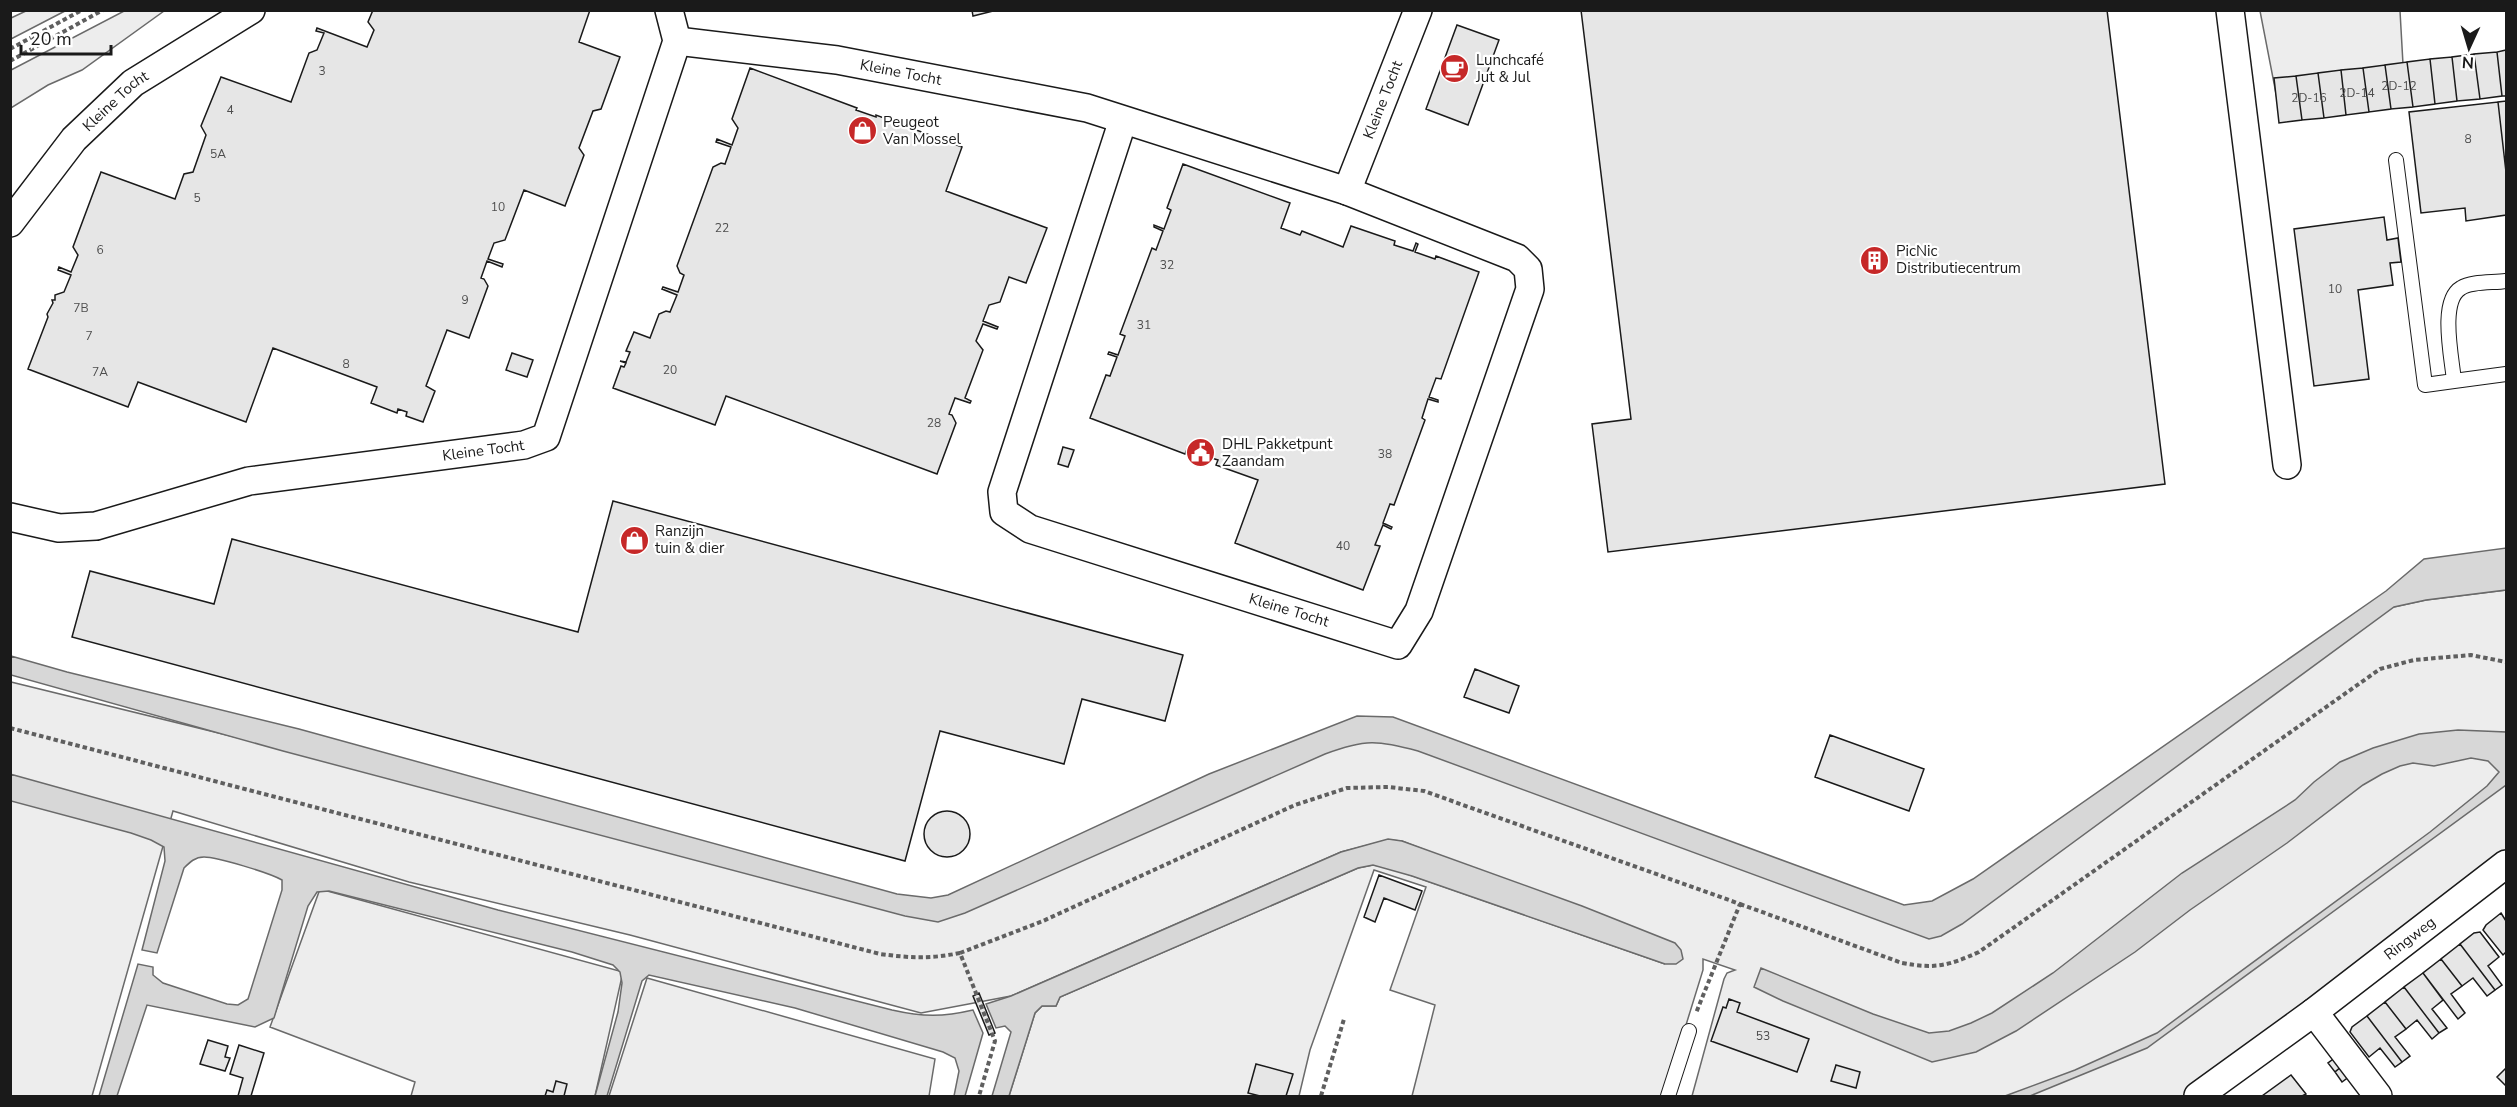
<svg xmlns="http://www.w3.org/2000/svg" width="2517" height="1107" viewBox="0 0 2517 1107" font-family="'Nunito Sans',sans-serif">
<style>
.built{fill:#ededed;stroke:#6a6a6a;stroke-width:1.5}
.water{fill:#d7d7d7;stroke:#6a6a6a;stroke-width:1.5}
.building{fill:#e6e6e6;stroke:#1a1a1a;stroke-width:1.5}
.lines{fill:none;stroke-linecap:round;stroke-linejoin:round}
.lane-casing{stroke:#1a1a1a;stroke-width:16}
.street-casing{stroke:#1a1a1a;stroke-width:30}
.path{stroke:#5f5f5f;stroke-width:4;stroke-dasharray:4.5 3;stroke-linecap:butt}
.lane{stroke:#fff;stroke-width:14}
.street{stroke:#fff;stroke-width:27}
.labels{text-anchor:middle;stroke-width:4.5;stroke-linejoin:round;paint-order:stroke}
.number-label{font-size:12px;fill:#4d4d4d}
.poi-label{font-size:15px;fill:#1a1a1a;stroke:#fff;text-anchor:start}
.street-label{font-size:15px;fill:#1a1a1a;stroke:#fff}
</style>
<rect width="100%" height="100%" fill="#fff"/>
<path class="built" d="M 126,10 L 164,11 L 82,70 L 48,85 L 11,108 L 11,70 Z
M 26,11 L 26,10 L 65,11 L 11,39 L 11,18 Z
M 2260,11 L 2400,11 L 2404,82 L 2278,104 Z
M 2506,590 L 2506,852 L 2186,1096 L 1692,1096 L 1724,979 L 1727,973 L 1735,970 L 1703,959 L 1703,970 L 1664,1096 L 1412,1096 L 1435,1005 L 1390,990 L 1426,887 L 1374,870 L 1310,1050 L 1299,1096 L 1009,1096 L 1035,1013 L 1042,1006 L 1056,1006 L 1060,997 L 1358,868 L 1373,865 L 1387,867 L 1665,964 L 1425,850 L 1402,841 L 1388,840 L 1341,852 L 1011,996 L 921,1013 L 630,935 L 409,882 L 173,811 L 92,1096 L 11,1096 L 11,682 L 549,814 L 926,911 L 1372,725 L 1935,923 L 2388,597 L 2394,607 L 2426,600 Z
M 320,889 L 623,972 L 595,1096 L 411,1096 L 415,1082 L 270,1027 Z
M 647,978 L 935,1059 L 929,1096 L 609,1096 Z"/>
<path class="water" d="M 2506,548 L 2506,590 L 2426,600 L 2394,607 L 1962,924 L 1941,936 L 1929,939 L 1418,751 C 1378,740 1365,739 1325,754 L 965,913 L 938,922 L 905,916 L 283,751 L 11,675 L 11,656 L 67,672 L 299,729 L 897,894 L 931,898 L 948,895 L 1209,774 L 1357,716 L 1393,717 L 1904,905 L 1932,901 L 1973,879 L 2386,591 L 2424,559 Z
M 2458,730 L 2506,732 L 2506,785 L 2147,1048 L 2030,1096 L 2005,1096 L 2075,1070 L 2157,1033 L 2430,832 L 2487,786 L 2499,772 L 2488,761 L 2471,758 L 2434,766 L 2413,763 L 2400,766 L 2382,774 L 2363,785 L 2287,843 L 2190,910 L 2135,952 L 2016,1031 L 1976,1052 L 1932,1062 L 1783,1001 L 1754,987 L 1761,968 L 1873,1014 L 1929,1033 L 1949,1031 L 1971,1023 L 1992,1013 L 2053,973 L 2182,873 L 2295,800 L 2314,782 L 2340,762 L 2373,748 L 2419,734 Z
M 10,774 L 498,910 L 892,1010 C 923,1017 943,1017 973,1010 L 983,1033 L 965,1096 L 954,1096 L 959,1071 L 955,1058 L 943,1052 L 795,1008 L 649,975 L 642,981 L 607,1096 L 595,1096 L 618,1012 L 622,983 L 620,972 L 613,965 L 572,952 L 329,891 L 317,892 L 308,906 L 274,1018 L 255,1027 L 147,1005 L 117,1096 L 99,1096 L 138,964 L 153,967 L 153,975 L 163,983 L 227,1004 L 238,1005 L 248,999 L 282,890 L 282,880 C 270,873 217,857 204,857 C 195,857 190,862 184,868 L 157,953 L 142,950 L 165,861 L 164,847 L 151,840 L 131,833 L 11,801 Z
M 1388,839 L 1402,841 L 1582,906 L 1675,943 L 1681,950 L 1683,959 L 1676,964 L 1665,964 L 1412,876 L 1373,865 L 1358,868 L 1060,997 L 1056,1006 L 1042,1006 L 1035,1013 L 1009,1096 L 992,1096 L 1011,1032 L 1005,1026 L 996,1028 L 986,1004 L 1011,996 L 1341,852 Z"/>
<path class="building" d="M 373,10 L 590,10 L 579,42 L 620,57 L 601,109 L 593,111 L 579,148 L 584,155 L 565,206 L 524,190 L 505,240 L 494,243 L 488,259 L 503,264 L 502,267 L 487,261 L 481,278 L 484,279 L 488,286 L 469,338 L 447,330 L 426,386 L 435,391 L 423,422 L 406,416 L 407,412 L 398,409 L 397,413 L 371,403 L 377,387 L 273,348 L 246,422 L 138,382 L 128,407 L 28,369 L 48,317 L 47,314 L 53,303 L 52,300 L 55,300 L 55,295 L 64,292 L 71,275 L 58,270 L 59,267 L 71,272 L 78,255 L 73,247 L 101,172 L 175,199 L 184,174 L 193,172 L 206,135 L 201,126 L 221,77 L 291,102 L 309,53 L 317,50 L 324,33 L 316,31 L 317,28 L 367,47 L 374,30 L 368,22 Z
M 972,10 L 997,10 L 973,16 Z
M 1581,10 L 2107,10 L 2165,484 L 1608,552 L 1592,424 L 1631,419 Z
M 1457,25 L 1499,40 L 1468,125 L 1426,109 Z
M 2506,50 L 2506,96 L 2502,96 L 2497,52 Z
M 2497,52 L 2502,96 L 2480,99 L 2474,54 Z
M 2474,54 L 2480,99 L 2457,101 L 2452,57 Z
M 2452,57 L 2457,101 L 2435,104 L 2430,59 Z
M 2430,59 L 2435,104 L 2413,107 L 2407,62 Z
M 2407,62 L 2413,107 L 2391,109 L 2385,65 Z
M 2385,65 L 2391,109 L 2369,112 L 2363,68 Z
M 750,68 L 857,108 L 856,110 L 876,117 L 876,115 L 962,147 L 946,191 L 1047,228 L 1026,283 L 1009,277 L 1000,302 L 989,305 L 983,321 L 998,327 L 997,329 L 983,324 L 976,341 L 983,350 L 965,398 L 971,401 L 970,403 L 955,398 L 949,414 L 952,415 L 956,423 L 937,474 L 726,396 L 715,425 L 613,388 L 621,366 L 624,367 L 626,363 L 620,361 L 626,362 L 630,352 L 626,351 L 634,332 L 650,338 L 659,314 L 666,311 L 670,312 L 677,295 L 662,289 L 663,287 L 678,292 L 684,275 L 680,273 L 677,266 L 713,167 L 721,163 L 725,164 L 731,147 L 716,142 L 717,139 L 732,145 L 738,128 L 732,119 Z
M 2363,68 L 2369,112 L 2346,115 L 2341,70 Z
M 2341,70 L 2346,115 L 2324,118 L 2318,73 Z
M 2318,73 L 2324,118 L 2302,120 L 2296,76 Z
M 2296,76 L 2302,120 L 2279,123 L 2274,78 Z
M 2506,101 L 2506,172 L 2498,102 Z
M 2498,102 L 2506,172 L 2506,215 L 2466,221 L 2465,208 L 2421,213 L 2409,112 Z
M 1183,164 L 1290,203 L 1281,228 L 1300,235 L 1302,231 L 1343,247 L 1351,226 L 1395,241 L 1394,245 L 1413,251 L 1416,243 L 1418,244 L 1415,252 L 1435,259 L 1436,256 L 1479,272 L 1441,379 L 1436,378 L 1429,397 L 1438,400 L 1438,402 L 1428,399 L 1422,418 L 1425,420 L 1394,505 L 1390,504 L 1383,523 L 1392,527 L 1391,529 L 1383,525 L 1375,545 L 1380,546 L 1363,590 L 1235,543 L 1258,480 L 1216,465 L 1218,460 L 1199,454 L 1195,463 L 1193,462 L 1196,453 L 1187,449 L 1185,454 L 1090,418 L 1106,375 L 1110,376 L 1117,357 L 1108,354 L 1109,352 L 1118,355 L 1125,336 L 1120,334 L 1152,248 L 1156,250 L 1163,231 L 1154,227 L 1154,225 L 1164,229 L 1171,210 L 1167,208 Z
M 2384,217 L 2387,240 L 2398,238 L 2401,262 L 2390,263 L 2393,285 L 2358,290 L 2369,379 L 2314,386 L 2294,229 Z
M 512,353 L 533,360 L 527,377 L 506,370 Z
M 1063,447 L 1074,450 L 1068,467 L 1058,464 Z
M 613,501 L 1183,655 L 1165,721 L 1082,699 L 1064,764 L 940,731 L 905,861 L 72,637 L 90,571 L 214,604 L 232,539 L 578,632 Z
M 1475,669 L 1519,686 L 1509,713 L 1464,697 Z
M 1830,735 L 1924,769 L 1909,811 L 1815,777 Z
M924 834a23 23 0 1 1 46 0a23 23 0 1 1-46 0Z
M 1379,875 L 1422,891 L 1415,910 L 1384,898 L 1375,922 L 1364,917 Z
M 2501,913 L 2506,921 L 2506,952 L 2503,955 L 2483,930 L 2486,925 Z
M 2480,932 L 2499,957 L 2488,966 L 2502,985 L 2495,990 L 2460,944 L 2474,933 Z
M 2460,944 L 2495,990 L 2487,996 L 2473,978 L 2462,986 L 2441,959 Z
M 2441,959 L 2462,986 L 2451,994 L 2465,1013 L 2458,1019 L 2423,973 Z
M 2423,973 L 2443,1000 L 2432,1009 L 2447,1028 L 2439,1033 L 2404,987 Z
M 2404,987 L 2439,1033 L 2432,1039 L 2417,1020 L 2406,1029 L 2385,1002 Z
M 979,993 L 995,1033 L 989,1035 L 973,996 Z
M 1729,999 L 1740,1003 L 1737,1012 L 1809,1039 L 1797,1072 L 1711,1041 L 1723,1007 L 1726,1008 Z
M 2385,1002 L 2406,1029 L 2395,1037 L 2410,1056 L 2402,1062 L 2367,1016 Z
M 2367,1016 L 2402,1062 L 2395,1067 L 2380,1048 L 2369,1057 L 2350,1032 L 2352,1027 Z
M 208,1040 L 228,1046 L 225,1057 L 230,1058 L 225,1071 L 200,1064 Z
M 239,1045 L 264,1053 L 251,1096 L 238,1096 L 243,1078 L 230,1074 Z
M 2336,1057 L 2342,1066 L 2335,1072 L 2328,1063 Z
M 1256,1064 L 1293,1074 L 1286,1096 L 1260,1096 L 1248,1093 Z
M 1836,1065 L 1860,1072 L 1856,1088 L 1831,1081 Z
M 2342,1066 L 2350,1076 L 2342,1082 L 2335,1072 Z
M 2506,1068 L 2506,1086 L 2497,1077 Z
M 2291,1075 L 2306,1094 L 2302,1096 L 2262,1096 Z
M 556,1081 L 567,1084 L 564,1096 L 545,1096 L 547,1090 L 553,1092 Z"/>
<g class="lines">
<defs>
<path id="lane" d="M 2396,160 L 2425,385 L 2454,381
M 2506,281 C 2493,283 2472,281 2461,288 C 2439,301 2452,358 2454,381 L 2506,374
M 1668,1096 L 1689,1031"/>
<g id="street">
<path d="M 2230,10 L 2287,465"/>
<path id="s1" d="M 677,41 L 837,60 L 1087,108 L 1347,191 L 1517,258 L 1528,269 L 1530,289 L 1419,611 L 1398,645 L 1030,529 L 1004,512 L 1002,492 L 1123,120"/>
<path id="s2" d="M 1347,191 L 1418,10"/>
<path id="s3" d="M 10,223 L 74,139 L 133,83 L 251,10"/>
<path id="s4" d="M 10,517 L 59,528 L 96,526 L 249,481 L 524,445 L 546,437 L 677,41 L 669,10"/>
<path d="M 2314,1012 L 2378,1096"/>
<path id="s5" d="M 2198,1096 L 2314,1012 L 2506,864"/>
</g>
</defs>
<use href="#lane" class="lane-casing"/>
<use href="#street" class="street-casing"/>
<path class="path" d="M 10,49 L 82,10
M 10,61 L 103,10
M 10,728 L 880,954 C 910,958 930,959 960,953 L 995,1041 L 979,1096
M 1740,904 L 1902,963 C 1935,969 1948,966 1979,952 L 2380,669 L 2414,660 L 2471,655 L 2506,662
M 960,953 L 1043,921 L 1295,805 L 1347,788 L 1388,787 L 1424,791 L 1740,904 L 1696,1013
M 1321,1096 L 1344,1019"/>
<use href="#lane" class="lane"/>
<use href="#street" class="street"/>
</g>
<defs>
<symbol id="cafe-disc" viewBox="-11 -11 22 22"><circle r="9.5" fill="#c62828" stroke="#fff"/><path d="M-5.5-4.5H6V0H3Q3 3.5 0 3.5H-2.5Q-5.5 3.5-5.5 0ZM3-3.2v2h1.7v-2ZM-6 4.5H4V6H-6Z" fill="#fff"/></symbol>
<symbol id="shop-disc" viewBox="-11 -11 22 22"><circle r="9.5" fill="#c62828" stroke="#fff"/><path d="M-5-2.5h2.3a2.7 3.5 0 0 1 5.4 0H5L5.5 6h-11ZM-1.5-2.5h3a1.5 2.3 0 0 0-3 0Z" fill="#fff"/></symbol>
<symbol id="building-disc" viewBox="-11 -11 22 22"><circle r="9.5" fill="#c62828" stroke="#fff"/><path d="M-4-6H4V6H1V3H-1V6H-4ZM-2.5-4.3h1.7v1.8h-1.7ZM.8-4.3h1.7v1.8H.8ZM-2.5-1h1.7V.8h-1.7ZM.8-1h1.7V.8H.8Z" fill="#fff"/></symbol>
<symbol id="civic-disc" viewBox="-11 -11 22 22"><circle r="9.5" fill="#c62828" stroke="#fff"/><path d="M-.6-6.5H3V-4.5H.6V-3L4-1V1h2V6H-6V1h2V-1L-.6-3ZM-1.2 2.5V6h2.4V2.5Z" fill="#fff"/></symbol>
</defs>
<g fill-rule="evenodd">
<use href="#cafe-disc" x="1438" y="52" width="33" height="33"/>
<use href="#shop-disc" x="846" y="114" width="33" height="33"/>
<use href="#building-disc" x="1858" y="244" width="33" height="33"/>
<use href="#civic-disc" x="1184" y="436" width="33" height="33"/>
<use href="#shop-disc" x="618" y="524" width="33" height="33"/>
</g>
<g class="labels">
<g class="number-label">
<text x="322" y="75">3</text>
<text x="2399" y="90">2D-12</text>
<text x="2357" y="97">2D-14</text>
<text x="2309" y="102">2D-16</text>
<text x="230" y="114">4</text>
<text x="2468" y="143">8</text>
<text x="218" y="158">5A</text>
<text x="197" y="202">5</text>
<text x="498" y="211">10</text>
<text x="722" y="232">22</text>
<text x="100" y="254">6</text>
<text x="1167" y="269">32</text>
<text x="2335" y="293">10</text>
<text x="465" y="304">9</text>
<text x="81" y="312">7B</text>
<text x="1144" y="329">31</text>
<text x="89" y="340">7</text>
<text x="346" y="368">8</text>
<text x="670" y="374">20</text>
<text x="100" y="376">7A</text>
<text x="934" y="427">28</text>
<text x="1385" y="458">38</text>
<text x="1343" y="550">40</text>
<text x="1763" y="1040">53</text>
</g>
<g class="poi-label">
<text x="1476" y="65">Lunchcafé<tspan x="1476" dy="17">Jut &amp; Jul</tspan></text>
<text x="883" y="127">Peugeot<tspan x="883" dy="17">Van Mossel</tspan></text>
<text x="1896" y="256">PicNic<tspan x="1896" dy="17">Distributiecentrum</tspan></text>
<text x="1222" y="449">DHL Pakketpunt<tspan x="1222" dy="17">Zaandam</tspan></text>
<text x="655" y="536">Ranzijn<tspan x="655" dy="17">tuin &amp; dier</tspan></text>
</g>
<g class="street-label">
<text dy="5" stroke="none"><textPath href="#s1" startOffset="226">Kleine Tocht</textPath></text>
<text dy="5" stroke="none"><textPath href="#s2" startOffset="98">Kleine Tocht</textPath></text>
<text dy="5" stroke="none"><textPath href="#s3" startOffset="162">Kleine Tocht</textPath></text>
<text dy="5" stroke="none"><textPath href="#s4" startOffset="483">Kleine Tocht</textPath></text>
<text transform="translate(1289 610) rotate(17)" y="5">Kleine Tocht</text>
<text dy="5" stroke="none"><textPath href="#s5" startOffset="264">Ringweg</textPath></text>
</g>
</g>
<rect width="2517" height="1107" fill="none" stroke="#1a1a1a" stroke-width="24"/>
<g transform="translate(2469 48) rotate(184)" stroke="#ffffff" stroke-width="4.5" paint-order="stroke">
<path d="M0-4.5L10 22L0 15L-10 22Z" fill="#1a1a1a"/>
<text y="-9" font-size="16" font-weight="bold" text-anchor="middle" fill="#1a1a1a">N</text>
</g>
<path d="M21 45v9h90v-9" fill="none" stroke="#1a1a1a" stroke-width="3"/>
<text x="30" y="45" font-size="18" fill="#1a1a1a" stroke="#ffffff" stroke-width="4.5" paint-order="stroke">20 m</text>
</svg>
